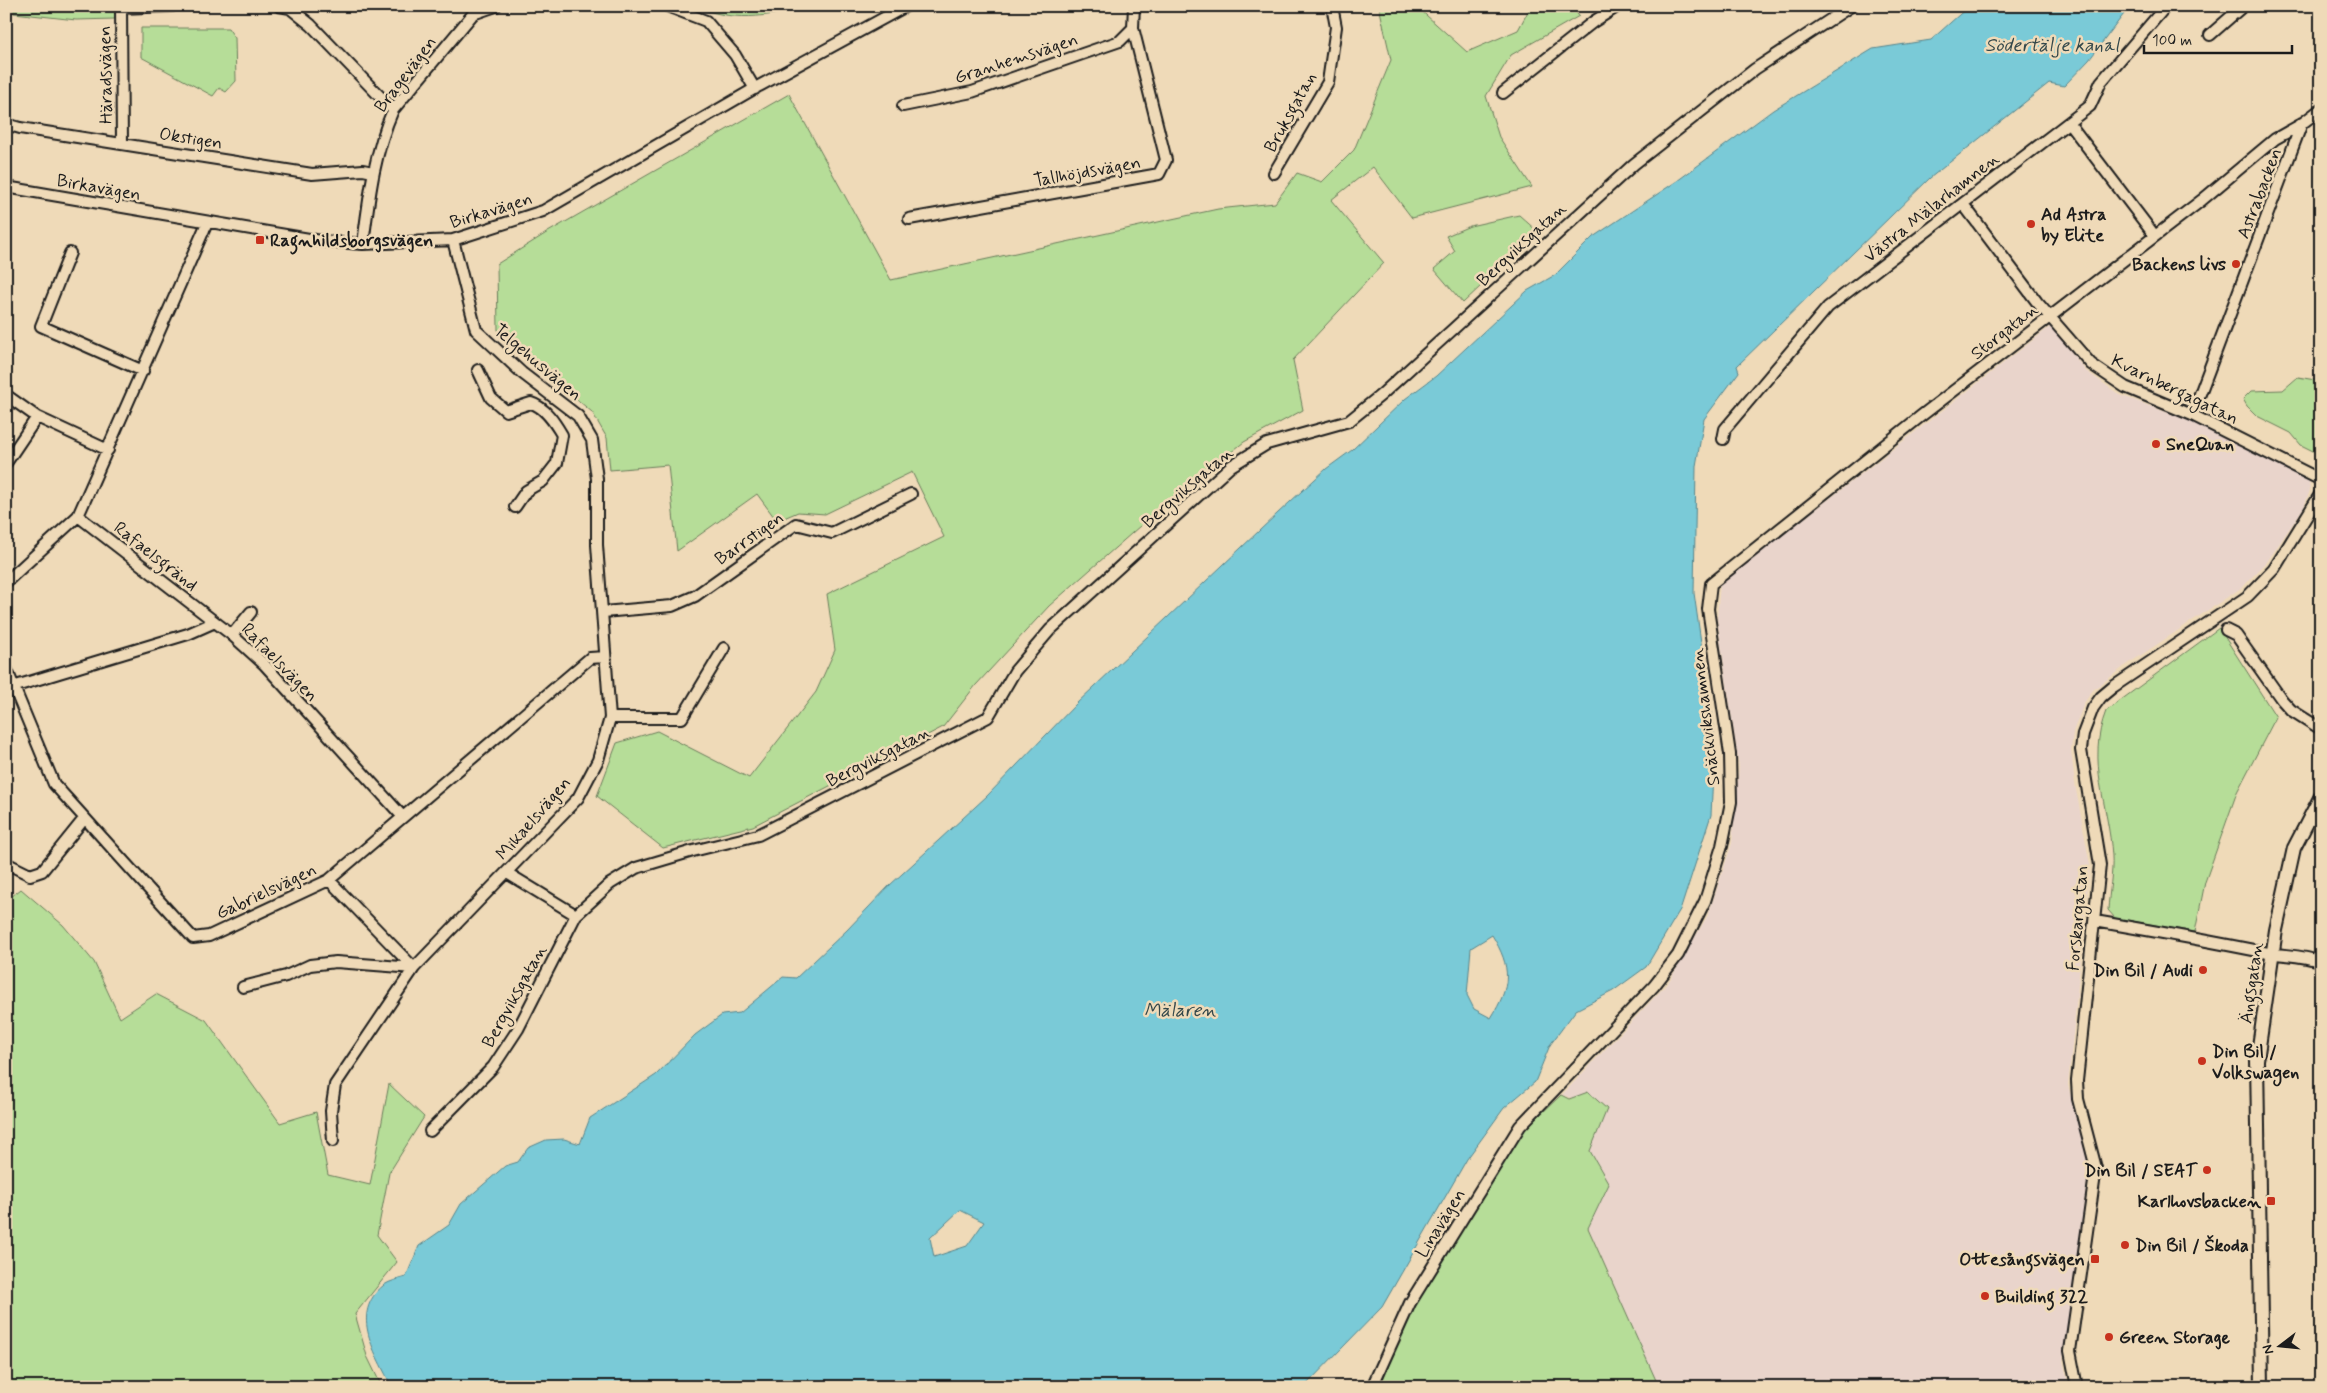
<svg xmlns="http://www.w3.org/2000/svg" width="2327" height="1393" viewBox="0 0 2327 1393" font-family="Mynerve,sans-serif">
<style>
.built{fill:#e9d4cb}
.green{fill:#b6dd98;stroke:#697c5a}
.water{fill:#7acad7;stroke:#54848c;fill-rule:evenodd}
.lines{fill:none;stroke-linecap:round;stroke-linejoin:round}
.minor-casing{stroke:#1c1c1c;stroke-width:14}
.major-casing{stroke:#1c1c1c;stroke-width:16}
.minor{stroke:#efdab8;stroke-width:10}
.major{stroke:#efdab8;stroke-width:12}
.poi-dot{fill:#c8321e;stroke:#efdab8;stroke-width:2}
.labels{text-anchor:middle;stroke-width:5;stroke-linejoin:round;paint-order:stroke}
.street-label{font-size:18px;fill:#1c1c1c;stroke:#efdab8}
.poi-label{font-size:18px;font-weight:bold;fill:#1c1c1c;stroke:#efdab8;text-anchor:start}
.water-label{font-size:19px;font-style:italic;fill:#34484b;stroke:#efdab8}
</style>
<rect width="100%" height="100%" fill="#efdab8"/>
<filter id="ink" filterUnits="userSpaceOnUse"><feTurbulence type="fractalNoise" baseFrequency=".02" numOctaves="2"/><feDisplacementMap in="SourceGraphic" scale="10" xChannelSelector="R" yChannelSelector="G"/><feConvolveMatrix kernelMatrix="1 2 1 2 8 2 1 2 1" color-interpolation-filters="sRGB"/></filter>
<g filter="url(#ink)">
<path class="built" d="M 2051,326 L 2086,371 L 2120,395 L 2193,422 L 2254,450 L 2309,479 L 2310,490 L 2304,507 L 2267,562 L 2241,588 L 2125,666 L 2093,690 L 2084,703 L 2073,732 L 2071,750 L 2075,784 L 2090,865 L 2068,1085 L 2089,1167 L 2063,1361 L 2069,1387 L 1659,1387 L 1588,1227 L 1609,1184 L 1590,1151 L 1606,1109 L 1562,1095 L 1668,983 L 1708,915 L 1732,843 L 1739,767 L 1717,618 L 1720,584 Z"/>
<path class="green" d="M 6,6 L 115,6 L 115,19 L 76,20 L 14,13 L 6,11 Z
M 694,6 L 806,6 C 767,18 732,22 694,6 Z
M 1379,6 L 1416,6 L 1467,52 L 1518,30 L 1531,6 L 1571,6 L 1579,16 L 1511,55 L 1486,96 L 1499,137 L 1532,187 L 1412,218 L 1373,167 L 1331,200 L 1384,263 L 1293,360 L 1303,410 L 1244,442 L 1165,504 L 1049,606 L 976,685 L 943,727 L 753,826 L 663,848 L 597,796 L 617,743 L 657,731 L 749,778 L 816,692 L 835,650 L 827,594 L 944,537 L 912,472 L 825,514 L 798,512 L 777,521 L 757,494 L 677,551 L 668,465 L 610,470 L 607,438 L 592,412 L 530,360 L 498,330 L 497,264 L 548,232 L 789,94 L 891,280 L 1218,209 L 1275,203 L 1297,173 L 1322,182 L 1354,150 L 1391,60 Z
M 141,28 L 228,28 L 235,38 L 236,81 L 226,92 L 219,88 L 213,96 L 141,57 Z
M 1519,215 L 1538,232 L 1463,303 L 1434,269 L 1455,251 L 1446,236 L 1470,226 Z
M 2298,377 L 2321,381 L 2321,455 L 2301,445 L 2291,433 L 2257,416 L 2247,406 L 2243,399 L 2251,391 L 2283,390 Z
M 2219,628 L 2276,717 L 2237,792 L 2205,882 L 2195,932 L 2115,918 L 2108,910 C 2109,892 2113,873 2112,856 C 2109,805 2086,762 2106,711 Z
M 21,889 L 63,925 L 94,962 L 120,1018 L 156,994 L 206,1020 L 280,1123 L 316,1112 L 328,1175 L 370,1185 L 389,1084 L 424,1117 L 389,1173 L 377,1235 L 397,1262 L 355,1314 L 367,1356 L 382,1387 L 6,1387 L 6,901 Z
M 1588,1092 L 1607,1109 L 1590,1151 L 1609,1184 L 1588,1228 L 1659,1387 L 1380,1387 L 1406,1322 L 1501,1162 L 1523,1131 L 1561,1095 L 1569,1099 Z"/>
<path class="water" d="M 1969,6 L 2130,6 L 2089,60 L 2064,86 L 2049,83 L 1930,178 L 1737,366 L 1739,372 L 1704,419 L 1696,466 L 1694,593 L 1714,734 L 1713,773 L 1711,815 L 1681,908 L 1646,967 L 1613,991 L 1576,1010 L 1550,1045 L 1535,1082 L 1504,1108 L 1467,1159 L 1382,1307 L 1304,1387 L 392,1387 C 376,1354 348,1314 384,1285 C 390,1281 399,1279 406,1277 L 419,1246 L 449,1225 L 461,1204 L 505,1166 L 518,1162 L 528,1148 L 546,1140 L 564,1139 L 580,1144 L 590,1118 L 656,1075 L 695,1035 L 722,1015 L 740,1013 L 783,977 L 796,978 L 847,930 L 890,885 L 987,796 L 1076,704 L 1278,513 L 1326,469 L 1352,450 L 1405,399 L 1436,376 L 1527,291 L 1555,275 L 1593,237 L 1677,181 L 1773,110 L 1873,49 L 1931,40 ZM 1492,935 C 1512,968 1511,986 1491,1018 L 1474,1009 L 1467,995 L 1471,948 ZM 960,1210 L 984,1222 L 967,1246 L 934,1257 L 930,1238 Z"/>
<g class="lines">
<defs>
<path id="minor" d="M 121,6 L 122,144
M 279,6 L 290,8 L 311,25 L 393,110
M 667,6 L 706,21 L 735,55 L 755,89
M 121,8 L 172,6
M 2210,35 L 2243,6
M 1503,93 L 1593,22 L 1618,6
M 903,106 L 972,92 L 1120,41 L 1133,28
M 2069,123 L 2155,236
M 6,124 L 20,128 L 312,174 L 363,170 L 373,172
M 1274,173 L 1328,82 L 1336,27 L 1332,6
M 6,187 L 321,241 L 363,244 L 453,240 L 543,211 L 759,86 L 906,6
M 1963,204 L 2037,302 L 2091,364 L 2125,387 L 2192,415 L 2321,480
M 909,219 L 1159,174 L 1166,160 L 1133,28 L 1134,6
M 363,244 C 369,198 374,153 393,110 L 473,14 L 496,6
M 70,253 L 41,326 L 143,371
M 478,370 L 491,398 L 506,411 L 531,403 C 545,407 555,423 562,435 L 557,463 L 543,481 L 526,491 L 515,507
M 6,395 L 37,417 L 108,450
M 2192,415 L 2302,123
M 1723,439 L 1725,429 L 1828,307 L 2090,106 L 2101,82 L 2166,6
M 6,463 L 37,417
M 78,516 L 215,622
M 6,582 L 78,516 L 207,223
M 603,612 L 672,606 L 695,596 L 796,524 L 832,533 L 911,494
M 2226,630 L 2236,635 L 2282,700 L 2291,710 L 2321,729
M 232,635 L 251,612
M 6,668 L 54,784 L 193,938 L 209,936 L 329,880 L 590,658 L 605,657
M 6,689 L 188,634 L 215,622 L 232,635 L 264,664 L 402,816
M 610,718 L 682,718 L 724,648
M 6,863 L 30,875 L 42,871 L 84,819
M 507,873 L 576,915
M 329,880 L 414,968
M 2095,921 C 2153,931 2210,941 2268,953 C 2286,956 2304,955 2321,962
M 243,987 L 286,976 L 310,965 L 336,962 L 414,968
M 430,1131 L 493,1067 L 518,1029 L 576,915 L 610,884 L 636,868 L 693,851 L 758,835 L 988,717 L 1015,671 L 1050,630 L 1231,466 L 1267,444 L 1349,421 L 1381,395 L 1634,164 L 1755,69 L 1851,6
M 333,1141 L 331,1111 L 335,1085 L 414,968 L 578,798 L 598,760 L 610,718 L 597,545 L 597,479 L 592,440 L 578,416 L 522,373 L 476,330 L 453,240
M 1372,1387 L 1410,1303 L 1520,1126 L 1654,986 L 1678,955 L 1705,901 L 1722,846 L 1731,802 L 1730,754 L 1708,609 L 1711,584 L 1921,416 L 2202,200 L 2275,139 L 2300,125 L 2321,109
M 2077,1387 L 2070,1351 L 2096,1168 L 2078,1099 L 2077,1081 L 2100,865 L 2081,750 L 2083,734 L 2093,708 L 2101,697 L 2113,687 L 2248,596 L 2274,569 L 2321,493"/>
<path id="major" d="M 2262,1387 L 2257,1060 L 2276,930 L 2294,848 L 2321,796"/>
</defs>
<use href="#minor" class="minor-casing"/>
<use href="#major" class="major-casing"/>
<use href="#minor" class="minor"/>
<use href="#major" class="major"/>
</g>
</g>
<g class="poi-dot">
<circle cx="2031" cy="224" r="5"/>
<rect x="255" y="235" width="10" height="10" rx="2.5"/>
<circle cx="2236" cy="264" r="5"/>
<circle cx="2156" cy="444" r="5"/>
<circle cx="2203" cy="970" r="5"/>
<circle cx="2202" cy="1061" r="5"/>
<circle cx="2207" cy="1170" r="5"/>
<rect x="2266" y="1196" width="10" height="10" rx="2.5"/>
<circle cx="2125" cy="1245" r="5"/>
<rect x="2090" y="1254" width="10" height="10" rx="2.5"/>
<circle cx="1985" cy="1296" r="5"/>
<circle cx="2109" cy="1337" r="5"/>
</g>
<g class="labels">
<g class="street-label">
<text transform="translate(1016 58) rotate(-18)" y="6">Granhemsvägen</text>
<text transform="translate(405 74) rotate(-53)" y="6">Bragevägen</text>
<text transform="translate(105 75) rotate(-91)" y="6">Häradsvägen</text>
<text transform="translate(1290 112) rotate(-61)" y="6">Bruksgatan</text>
<text transform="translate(191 138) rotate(9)" y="6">Okstigen</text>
<text transform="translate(1087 171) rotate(-10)" y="6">Tallhöjdsvägen</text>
<text transform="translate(99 187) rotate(10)" y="6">Birkavägen</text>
<text transform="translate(2259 193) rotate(-69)" y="6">Astrabacken</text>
<text transform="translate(1931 207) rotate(-38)" y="6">Västra Mälarhamnen</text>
<text transform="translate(491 210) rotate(-17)" y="6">Birkavägen</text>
<text transform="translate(1521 244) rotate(-43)" y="6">Bergviksgatan</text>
<text transform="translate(2004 331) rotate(-38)" y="6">Storgatan</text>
<text transform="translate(538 362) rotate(40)" y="6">Telgehusvägen</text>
<text transform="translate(2175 389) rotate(26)" y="6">Kvarnbergagatan</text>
<text transform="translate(1187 487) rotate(-41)" y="6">Bergviksgatan</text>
<text transform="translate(749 538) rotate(-35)" y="6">Barrstigen</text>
<text transform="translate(156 556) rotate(38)" y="6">Rafaelsgränd</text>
<text transform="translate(280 662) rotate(46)" y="6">Rafaelsvägen</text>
<text transform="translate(1705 717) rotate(-97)" y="6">Snäckvikshamnen</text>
<text transform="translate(878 756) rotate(-27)" y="6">Bergviksgatan</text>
<text transform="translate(533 818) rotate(-49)" y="6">Mikaelsvägen</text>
<text transform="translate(266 891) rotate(-25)" y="6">Gabrielsvägen</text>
<text transform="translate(2077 918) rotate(-85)" y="6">Forskargatan</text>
<text transform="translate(2251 983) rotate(-82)" y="6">Ängsgatan</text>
<text transform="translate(514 996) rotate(-61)" y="6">Bergviksgatan</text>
<text transform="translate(1440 1223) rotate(-58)" y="6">Linavägen</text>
</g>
<g class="poi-label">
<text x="2041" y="220">Ad Astra<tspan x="2041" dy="21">by Elite</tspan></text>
<text x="270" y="246">Ragnhildsborgsvägen</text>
<text x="2226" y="270" text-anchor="end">Backens livs</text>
<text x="2166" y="450">SneQuan</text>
<text x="2193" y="976" text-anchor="end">Din Bil / Audi</text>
<text x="2212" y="1057">Din Bil /<tspan x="2212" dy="21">Volkswagen</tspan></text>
<text x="2197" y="1176" text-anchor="end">Din Bil / SEAT</text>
<text x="2261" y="1207" text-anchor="end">Karlhovsbacken</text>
<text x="2135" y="1251">Din Bil / Škoda</text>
<text x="2085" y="1265" text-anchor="end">Ottesångsvägen</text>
<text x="1995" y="1302">Building 322</text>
<text x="2119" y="1343">Green Storage</text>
</g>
<g class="water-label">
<text x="2052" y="51">Södertälje kanal</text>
<text x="1180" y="1016">Mälaren</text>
</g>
</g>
<rect width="2327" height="1393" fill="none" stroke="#efdab8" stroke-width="25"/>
<rect x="12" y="12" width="2302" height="1368" fill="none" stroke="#1c1c1c" stroke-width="2" filter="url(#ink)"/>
<g transform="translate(2280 1346) rotate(254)" stroke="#efdab8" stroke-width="4" paint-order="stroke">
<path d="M0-4L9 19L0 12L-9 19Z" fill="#1c1c1c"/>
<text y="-8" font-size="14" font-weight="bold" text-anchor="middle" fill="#1c1c1c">N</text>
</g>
<path d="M2144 45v8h148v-8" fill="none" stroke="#1c1c1c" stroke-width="2.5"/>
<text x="2152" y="45" font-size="15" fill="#1c1c1c" stroke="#efdab8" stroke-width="4" paint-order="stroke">100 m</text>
</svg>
